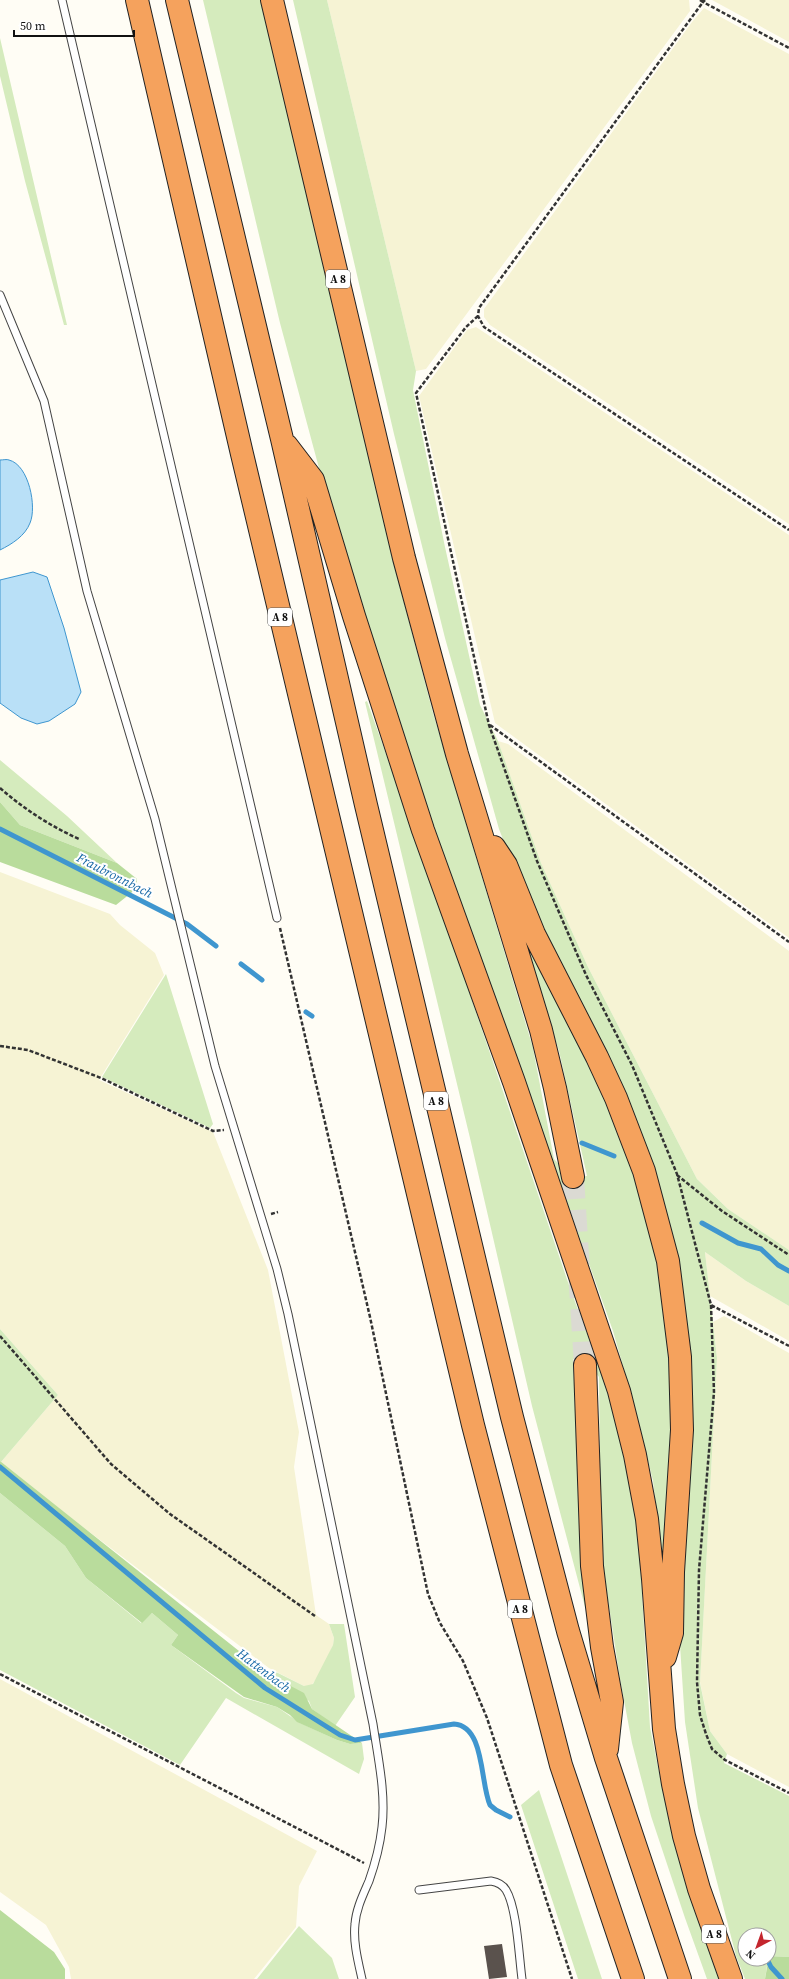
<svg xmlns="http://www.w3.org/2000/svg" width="789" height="1979" viewBox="0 0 789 1979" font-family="'Source Serif 4',serif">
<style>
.farmland{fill:#f6f3d4}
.green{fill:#d5ebbd}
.forest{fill:#b9dc9c}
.water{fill:#b9e0f7;stroke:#3f96cf}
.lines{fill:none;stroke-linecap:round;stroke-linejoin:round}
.stream{stroke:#3f96cf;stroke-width:5}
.building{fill:#5a524d}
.highway-tunnel{stroke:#dbdad3;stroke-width:22;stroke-dasharray:22 11;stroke-linecap:butt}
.lane-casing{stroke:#444;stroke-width:9}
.highway-casing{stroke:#222;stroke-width:24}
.path{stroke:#333;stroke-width:2.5;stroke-dasharray:4 2;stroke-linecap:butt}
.lane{stroke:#fff;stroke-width:7}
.highway{stroke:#f5a25d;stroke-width:22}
.labels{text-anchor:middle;stroke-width:4;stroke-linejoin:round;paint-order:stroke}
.shield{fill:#fff;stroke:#585858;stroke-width:1}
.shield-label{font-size:11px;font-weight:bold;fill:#111}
.water-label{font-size:13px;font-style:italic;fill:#1768a6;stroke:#fff}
</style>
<rect width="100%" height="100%" fill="#fffdf5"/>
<path class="farmland" d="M 327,0 L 689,0 L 690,11 L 426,369 L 416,371 Z
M 712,0 L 789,0 L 789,42 Z
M 704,8 L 789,54 L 789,524 L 490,325 L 484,317 L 484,309 L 692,22 Z
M 476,327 L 789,535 L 789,938 L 495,723 L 419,396 L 467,330 Z
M 498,741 L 508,744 L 789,951 L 789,1250 L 728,1209 L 697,1179 L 588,967 L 541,863 Z
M 0,872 L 110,914 L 120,925 L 155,953 L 164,975 L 99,1080 L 213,1132 L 268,1270 L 299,1432 L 294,1467 L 316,1615 L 329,1624 L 334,1638 L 333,1645 L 320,1674 L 311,1686 L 304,1686 L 269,1668 L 79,1524 L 1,1462 L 58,1395 L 0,1329 Z
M 705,1252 L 746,1281 L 789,1306 L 789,1341 L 710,1296 Z
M 724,1316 L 789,1353 L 789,1787 L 727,1754 L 710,1731 L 700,1682 L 717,1358 L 713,1322 Z
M 0,1679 L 317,1851 L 299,1886 L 296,1927 L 254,1979 L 71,1979 L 69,1967 L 46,1925 L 0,1892 Z"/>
<path class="green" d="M 203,0 L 263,0 L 392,557 L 433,713 L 533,1048 L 554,1159 C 563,1169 573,1178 587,1176 L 559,1051 L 525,944 L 529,943 L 603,1089 L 647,1210 L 669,1318 L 673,1413 L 664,1553 L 661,1553 L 653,1481 L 636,1412 L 613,1331 L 409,760 L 341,550 L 280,323 Z
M 293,0 L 327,0 L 416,371 L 413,390 L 445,547 L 480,705 L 498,741 L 541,863 L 588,967 L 697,1179 L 728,1209 L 789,1250 L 789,1306 L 746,1281 L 705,1252 L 717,1358 L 700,1683 L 710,1731 L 727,1754 L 724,1763 L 789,1796 L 789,1957 L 769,1956 L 769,1935 L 745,1935 L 745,1959 L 768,1959 L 765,1979 L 745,1979 L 736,1956 L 698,1808 L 685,1722 L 679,1630 L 681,1566 L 662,1197 L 644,1140 L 609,1058 L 530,909 L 499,829 L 445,638 L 394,434 Z
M 0,38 L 67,325 L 64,325 L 25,181 L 0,76 Z
M 367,701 L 429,874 L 571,1291 L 606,1384 L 629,1473 L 639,1542 L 650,1727 L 659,1772 L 672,1835 L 690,1897 L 720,1979 L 707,1979 L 685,1918 L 651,1816 L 632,1743 L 620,1679 L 604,1573 L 600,1468 L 599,1377 C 593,1368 584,1361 573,1359 L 579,1510 L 587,1604 L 585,1607 L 532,1406 L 470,1138 L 365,702 Z
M 0,760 L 67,816 L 117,863 L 20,825 L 0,802 Z
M 166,974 L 213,1124 L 210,1128 L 102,1077 Z
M 0,1329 L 58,1395 L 1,1462 L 0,1461 Z
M 0,1493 L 65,1546 L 86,1578 L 141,1623 L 152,1613 L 178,1635 L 171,1645 L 236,1693 L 244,1698 L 277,1707 L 300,1723 L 337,1740 L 350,1744 L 362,1743 L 364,1759 L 359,1774 L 226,1698 L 180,1765 L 0,1670 Z
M 329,1624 L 344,1624 L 355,1697 L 335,1726 L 312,1709 L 309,1701 L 268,1674 L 276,1672 L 304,1686 L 313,1684 L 333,1645 L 334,1638 Z
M 539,1790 L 602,1979 L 578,1979 L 521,1805 Z
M 299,1926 L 332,1958 L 339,1979 L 257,1979 Z"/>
<path class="forest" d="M 0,802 L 20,825 L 117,863 L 137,879 L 136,889 L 116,905 L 0,862 Z
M 0,1461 L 268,1674 L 304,1693 L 312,1709 L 362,1743 L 350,1744 L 337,1740 L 297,1722 L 290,1715 L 277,1707 L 244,1697 L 171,1645 L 178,1635 L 152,1613 L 142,1623 L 86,1578 L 65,1546 L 0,1493 Z
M 0,1910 L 54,1952 L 65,1969 L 65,1979 L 0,1979 Z
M 769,1956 L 789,1957 L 789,1979 L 765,1979 Z"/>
<path class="water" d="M 0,460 C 3,460 7,459 9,460 C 29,465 37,507 30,523 C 25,536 12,544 0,550 Z
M 33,572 L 47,577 L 64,628 L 81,692 L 75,704 L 49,721 L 37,724 L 21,718 L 0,703 L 0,580 Z"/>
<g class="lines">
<path class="stream" d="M 0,829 L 187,924 L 216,946
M 241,964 L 262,980
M 306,1012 L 312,1016
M 582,1143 L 614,1156
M 702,1223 L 738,1243 L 761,1249 L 778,1265 L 789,1271
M 0,1467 L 265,1688 L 340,1735 L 355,1740 L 454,1724 C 485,1726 480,1783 490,1805 L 496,1810 L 510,1817
M 767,1959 L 771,1967 L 782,1979"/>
</g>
<path class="building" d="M 502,1944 L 507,1977 L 489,1979 L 484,1946 Z"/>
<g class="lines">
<path class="highway-tunnel" d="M 573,1177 L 585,1365"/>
<defs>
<path id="lane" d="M 62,0 L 277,918
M 0,295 L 44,401 L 87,591 L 155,819 L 215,1066 L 277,1269 L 288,1314 L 373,1724 C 378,1758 386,1793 382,1827 C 380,1845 375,1864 369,1881 C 363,1895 356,1909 355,1924 C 353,1942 358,1961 362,1979
M 419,1890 L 491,1881 C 497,1882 503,1885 506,1890 C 517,1908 519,1957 522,1979"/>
<path id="highway" d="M 137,0 L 242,454 L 473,1425 L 561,1765 L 633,1979
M 177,0 L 282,439 L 366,805 L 512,1417 L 568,1631 L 606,1758 L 680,1979
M 272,0 L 404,558 L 457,754 L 541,1030 L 555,1088 L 573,1177
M 287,446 L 313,480 L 354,616 L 423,830 L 514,1082 L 619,1391 L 635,1455 L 647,1519 L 653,1579 L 664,1729 L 673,1784 L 684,1836 L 699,1889 L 731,1979
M 494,847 L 506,865 L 534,934 L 597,1057 L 616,1098 L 644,1171 L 668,1261 L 680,1357 L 682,1430 L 673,1572 L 672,1633 L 665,1657
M 585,1365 L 592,1566 L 602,1647 L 612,1702 L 607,1749"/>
</defs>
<use href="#lane" class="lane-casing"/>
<use href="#highway" class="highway-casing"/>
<path class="path" d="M 700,0 L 703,2 L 479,308 L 478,316 L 484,327 L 789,530
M 705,0 L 703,2 L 789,48
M 478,316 L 466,327 L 416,393 L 489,725 L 537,861 L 586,975 L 632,1065 L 677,1174 L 711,1305 L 789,1346
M 490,725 L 789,942
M 0,788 C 24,809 50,826 79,839
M 280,928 L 370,1317 L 428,1594 L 440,1623 L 463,1661 L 487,1718 L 572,1979
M 0,1046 L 28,1050 L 101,1078 L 213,1131 L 224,1130
M 677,1175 L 722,1211 L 789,1255
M 271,1214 L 278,1212
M 711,1305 L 714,1392 L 699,1570 L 697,1682 L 700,1715 L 706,1734 L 712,1749 L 725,1760 L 789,1793
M 0,1336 L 111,1464 L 170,1514 L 315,1616
M 0,1674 L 364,1863"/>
<use href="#lane" class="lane"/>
<use href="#highway" class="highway"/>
</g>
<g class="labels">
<g class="shield">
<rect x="326" y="270" width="24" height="18" rx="3"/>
<rect x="268" y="608" width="24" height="18" rx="3"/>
<rect x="424" y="1092" width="24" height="18" rx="3"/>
<rect x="508" y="1600" width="24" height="18" rx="3"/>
<rect x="702" y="1925" width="24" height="18" rx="3"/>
</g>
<g class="shield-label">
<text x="338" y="283">A 8</text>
<text x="280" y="621">A 8</text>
<text x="436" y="1105">A 8</text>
<text x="520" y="1613">A 8</text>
<text x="714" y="1938">A 8</text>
</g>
<g class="water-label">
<text transform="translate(115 875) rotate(27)" y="5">Fraubronnbach</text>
<text transform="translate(264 1670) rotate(37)" y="5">Hattenbach</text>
</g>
</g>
<g transform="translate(757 1947) rotate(221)"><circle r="19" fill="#ffffff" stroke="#a0a0a0"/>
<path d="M0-3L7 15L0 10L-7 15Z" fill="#c4262e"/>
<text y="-6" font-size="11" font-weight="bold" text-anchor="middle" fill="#111111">N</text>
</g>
<path d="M14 30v6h120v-6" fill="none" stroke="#111111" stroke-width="2"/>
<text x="20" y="30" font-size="12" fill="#111111" stroke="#ffffff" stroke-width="3" paint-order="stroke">50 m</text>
</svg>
